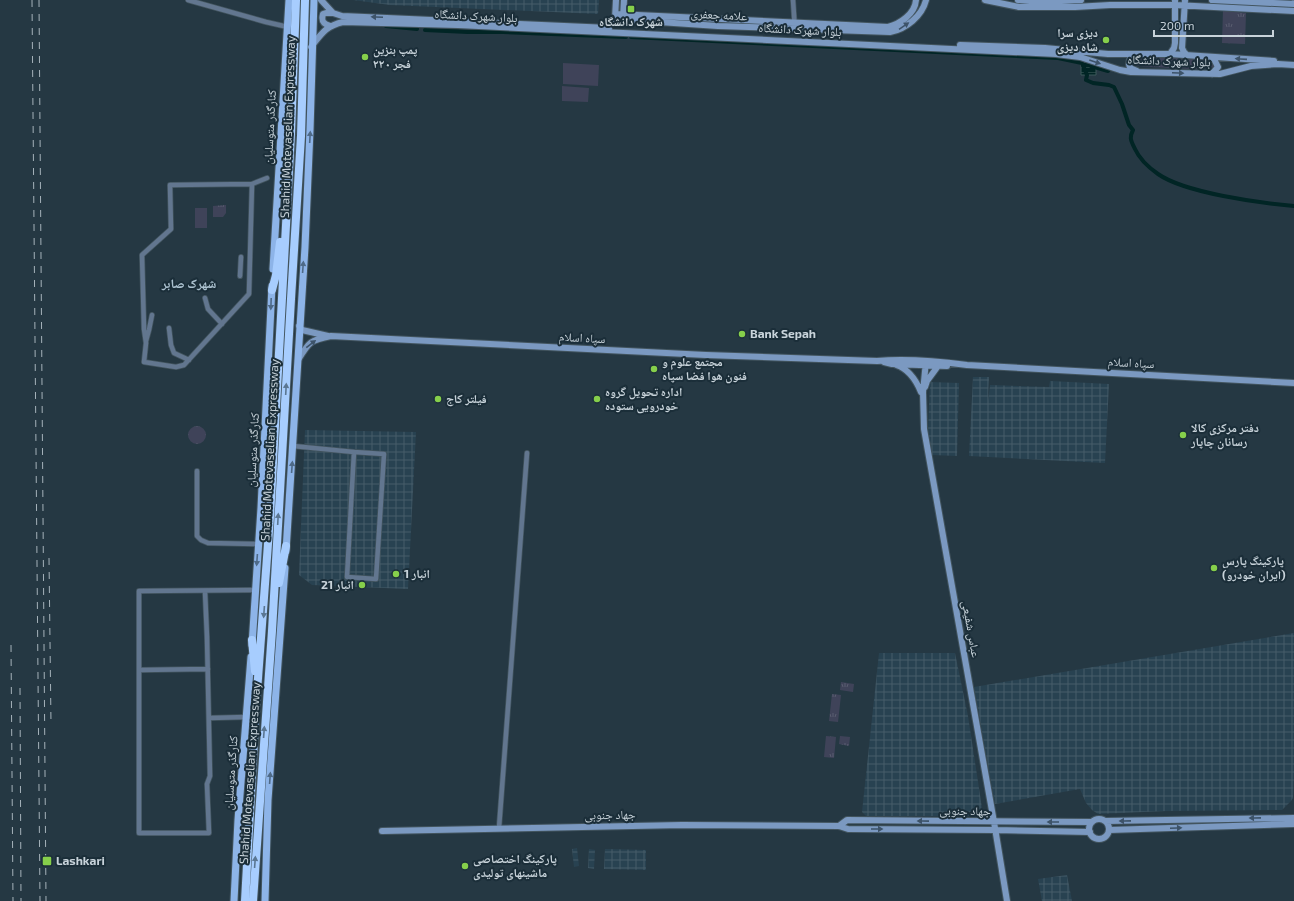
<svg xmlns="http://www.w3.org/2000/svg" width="1294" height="901" viewBox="0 0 1294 901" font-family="'Exo 2','Noto Naskh Arabic',sans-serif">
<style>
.industrial{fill:url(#industrial-grid)}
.grass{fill:url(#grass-tufts)}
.pitch{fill:#3f4359}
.water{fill:url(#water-rules);stroke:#3d595b}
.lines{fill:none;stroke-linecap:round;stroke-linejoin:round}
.canal{stroke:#012525;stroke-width:4}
.street-casing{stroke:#42545e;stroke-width:6}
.secondary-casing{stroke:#42545e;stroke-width:8}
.primary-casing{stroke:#42545e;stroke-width:9}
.highway-casing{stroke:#42545e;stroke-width:10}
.street{stroke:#62768f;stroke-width:4.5}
.secondary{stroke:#7b99c1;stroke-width:6}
.primary{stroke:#8db4e8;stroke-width:7}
.highway{stroke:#a7cdfe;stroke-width:8}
.rail{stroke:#a5b2ba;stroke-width:1;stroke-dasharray:7 7;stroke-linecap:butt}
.oneway{fill:#3d5369}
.oneway2{fill:#4e6a88}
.oneway3{fill:#5a7692}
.poi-dot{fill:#86cf4b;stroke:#1b2e39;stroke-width:1.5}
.labels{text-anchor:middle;stroke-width:4;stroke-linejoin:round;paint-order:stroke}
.street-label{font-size:12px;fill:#c8d3da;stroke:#1b2e39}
.poi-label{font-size:12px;font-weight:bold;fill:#c8d3da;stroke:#1b2e39;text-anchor:start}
.neighbourhood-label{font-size:13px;font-weight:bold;fill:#acc2d0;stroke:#1b2e39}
</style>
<defs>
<pattern id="industrial-grid" width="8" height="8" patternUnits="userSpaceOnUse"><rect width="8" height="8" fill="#284251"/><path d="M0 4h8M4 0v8" fill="none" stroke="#465c69"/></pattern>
<pattern id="grass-tufts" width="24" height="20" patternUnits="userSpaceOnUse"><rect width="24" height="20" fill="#3f4359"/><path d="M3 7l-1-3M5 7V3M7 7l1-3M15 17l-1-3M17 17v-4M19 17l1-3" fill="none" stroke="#595d70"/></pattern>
<pattern id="water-rules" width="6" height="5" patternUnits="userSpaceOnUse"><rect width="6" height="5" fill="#012525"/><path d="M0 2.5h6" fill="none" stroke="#254444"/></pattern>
</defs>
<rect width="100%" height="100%" fill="#253843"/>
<path class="industrial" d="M 353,0 L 599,0 L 598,14 L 390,5 Z
M 973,377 L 989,377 L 988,401 L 990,385 L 1049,387 L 1050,381 L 1109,384 L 1105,463 L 969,456 Z
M 930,382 L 959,383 L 957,456 L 932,455 L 928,430 Z
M 305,430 L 416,432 L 408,589 L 312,585 L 299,575 Z
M 1294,633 L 1294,774 L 1293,798 L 1291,801 L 1282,810 L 1166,811 L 1098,814 L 1092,810 L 1086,803 L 1080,789 L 995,804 L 974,687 Z
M 879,653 L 955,653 L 968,716 L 982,808 L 981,816 L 866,816 L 862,812 Z
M 577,848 L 579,866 L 574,867 L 572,849 Z
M 589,849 L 595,850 L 594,869 L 588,868 Z
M 605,849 L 646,850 L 646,870 L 604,869 Z
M 1067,875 L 1072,901 L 1042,901 L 1038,879 Z"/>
<path class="grass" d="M 1223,10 L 1246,13 L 1245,44 L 1222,43 Z
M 1143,56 L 1209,59 L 1213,64 L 1214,67 C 1205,71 1152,67 1139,66 L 1135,65 L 1134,61 L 1137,57 Z
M 226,205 L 226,213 L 223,217 L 213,217 L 213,206 Z
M188 435a9 9 0 1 1 18 0a9 9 0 1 1-18 0Z
M 841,682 L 854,684 L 853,692 L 840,690 Z
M 832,694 L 841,695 L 838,722 L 829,721 Z
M 826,736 L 836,737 L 834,758 L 824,757 Z
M 840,736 L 850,737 L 849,746 L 839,744 Z"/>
<path class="pitch" d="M 563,63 L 599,65 L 598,86 L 563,84 Z
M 562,86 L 589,88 L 588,102 L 562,101 Z
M 195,208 L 207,208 L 207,228 L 195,228 Z"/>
<path class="water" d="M 1081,60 L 1096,66 L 1096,75 L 1081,75 Z"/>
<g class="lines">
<path class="canal" d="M 386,26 L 417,29
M 425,30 L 468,32 L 503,32 L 626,37
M 631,37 L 1058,58 L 1082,63 L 1087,75 L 1086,80 L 1093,83 L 1109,85 L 1114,87 L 1122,104 L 1129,125 L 1133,130 C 1129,138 1131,141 1135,149 C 1140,160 1148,167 1158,174 C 1185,193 1260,203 1294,206
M 1091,66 L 1108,71"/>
<defs>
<path id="street" d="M 188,0 L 266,22 L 288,27
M 793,0 L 795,30
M 1294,0 L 1294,1
M 252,184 L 249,294 L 184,365 L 176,367 L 144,362 L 146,343 L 144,329 L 142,255 L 171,229 L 170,185 L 252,184 L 267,178
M 240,276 L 241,257
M 205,298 L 208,309 L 222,324
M 169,328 L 171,345 L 174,353 L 189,360
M 146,341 L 149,330 L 152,315
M 293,446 L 354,452
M 354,452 L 384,454 L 376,579 L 347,577 Z
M 197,471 L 197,536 L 201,540 L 208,543 L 258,544
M 205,591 L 207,637 L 210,776 L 207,784 L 209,833 L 139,833 L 139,591 L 255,590
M 139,670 L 208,669
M 209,718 L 247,717
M 499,828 L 527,453"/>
<path id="secondary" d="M 321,0 L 333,13 L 342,16 L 609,28
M 616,0 L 615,19 L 718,26 L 890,32 C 906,29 922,16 926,0
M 985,0 L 1019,7 L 1075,7 L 1110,5 L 1175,5 L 1294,11
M 1018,0 L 1042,2 L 1081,0
M 1185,0 L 1182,48 L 1184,52 L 1187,55
M 1212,0 L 1294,4
M 616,14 L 888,27 C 900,24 915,14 916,0
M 623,18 L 624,0
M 330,26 C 323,24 321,21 323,14 L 326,13 L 333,13
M 960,45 L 1045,48 L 1108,54 L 1170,54 L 1274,61
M 311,47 C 322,33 326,26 343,22 L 458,25 L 1056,54 L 1080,57 L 1120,70 L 1131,72 L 1220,74 L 1251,66 L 1278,64 L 1294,65
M 1170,54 L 1174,48 L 1175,43 L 1175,0
M 1211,57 L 1214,59 L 1218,67 L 1212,74
M 1137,71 L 1130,68 L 1129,64 L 1130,59 L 1139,55
M 299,326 L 302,330 L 328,336
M 298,360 C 309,342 310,340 331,336 L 706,355 L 877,361 C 907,358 937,361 967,365 L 1294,383
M 926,361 L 923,392 L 924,429 L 994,822 L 1007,901
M 884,362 L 892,364 L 947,366
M 896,365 C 909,369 916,380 921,392
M 925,387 L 927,381 L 938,366
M1089 829a10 10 0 1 1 20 0a10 10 0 1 1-20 0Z
M 1105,821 L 1294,818
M 839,826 L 847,820 L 1092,822
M 1109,830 L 1294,824
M 382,831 L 682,825 L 839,826 L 848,829 L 995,830 L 1090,832"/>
<path id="primary" d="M 273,269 L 289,0
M 286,551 L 305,247 L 310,130 L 314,0
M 252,645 L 261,508 L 272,286
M 234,901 L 238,820 L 251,657
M 265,901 L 268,800 L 285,568"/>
<path id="highway" d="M 272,290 L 276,275 L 280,242
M 279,583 L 286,546
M 252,640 L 255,671
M 245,901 L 256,705 L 270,517 L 291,134 L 296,0
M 253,901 L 272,631 L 291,299 L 301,136 L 305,0"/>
</defs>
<use href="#street" class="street-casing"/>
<use href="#secondary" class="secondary-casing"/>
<use href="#primary" class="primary-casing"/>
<use href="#highway" class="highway-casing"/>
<use href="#street" class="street"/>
<use href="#secondary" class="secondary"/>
<use href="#primary" class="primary"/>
<use href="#highway" class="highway"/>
<path class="rail" d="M 32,0 L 40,901
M 39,0 L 46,901
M 49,558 L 51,724
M 11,645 L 13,901
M 20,688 L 21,901"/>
</g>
<defs><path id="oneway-solid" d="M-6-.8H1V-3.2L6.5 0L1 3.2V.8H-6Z"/></defs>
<g class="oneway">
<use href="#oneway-solid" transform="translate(377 17) rotate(-178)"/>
<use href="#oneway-solid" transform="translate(904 26) rotate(-34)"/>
<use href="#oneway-solid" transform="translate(1241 59) rotate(-176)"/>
<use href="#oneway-solid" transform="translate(1095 62) rotate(19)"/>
<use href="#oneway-solid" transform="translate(1178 73) rotate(2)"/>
<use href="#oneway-solid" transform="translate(311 344) rotate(-38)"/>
<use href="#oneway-solid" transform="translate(1255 818) rotate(179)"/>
<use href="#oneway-solid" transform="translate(923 821) rotate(-179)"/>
<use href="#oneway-solid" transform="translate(1125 821) rotate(179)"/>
<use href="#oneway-solid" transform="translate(1053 822) rotate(-180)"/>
<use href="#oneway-solid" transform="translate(1176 828) rotate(-2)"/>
<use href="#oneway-solid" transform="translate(877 829)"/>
</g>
<g class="oneway2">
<use href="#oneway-solid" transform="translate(310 137) rotate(-87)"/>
<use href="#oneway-solid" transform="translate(303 267) rotate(-86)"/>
<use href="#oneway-solid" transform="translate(271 304) rotate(92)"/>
<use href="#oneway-solid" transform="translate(292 467) rotate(-86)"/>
<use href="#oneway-solid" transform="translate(257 560) rotate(94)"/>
<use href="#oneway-solid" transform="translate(270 778) rotate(-86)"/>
</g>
<g class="oneway3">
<use href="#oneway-solid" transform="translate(286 389) rotate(-87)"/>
<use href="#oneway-solid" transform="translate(278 519) rotate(-87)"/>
<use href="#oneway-solid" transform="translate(264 612) rotate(94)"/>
<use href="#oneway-solid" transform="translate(264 732) rotate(-86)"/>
<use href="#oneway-solid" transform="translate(255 862) rotate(-86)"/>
</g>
<g class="poi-dot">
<rect x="627" y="5" width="8" height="8" rx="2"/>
<circle cx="1106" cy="40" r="4"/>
<circle cx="365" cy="57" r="4"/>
<circle cx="742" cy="334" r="4"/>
<circle cx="654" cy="369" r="4"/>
<circle cx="438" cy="399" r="4"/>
<circle cx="597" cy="399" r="4"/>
<circle cx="1183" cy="435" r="4"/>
<circle cx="1214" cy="568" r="4"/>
<circle cx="396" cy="574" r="4"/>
<circle cx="362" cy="585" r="4"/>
<rect x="42" y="856" width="10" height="10" rx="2"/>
<circle cx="465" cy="866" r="4"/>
</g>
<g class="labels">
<g class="street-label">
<text transform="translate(719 15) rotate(3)" y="4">علامه جعفری</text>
<text transform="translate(476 16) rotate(3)" y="4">بلوار شهرک دانشگاه</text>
<text transform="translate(800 30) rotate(3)" y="4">بلوار شهرک دانشگاه</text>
<text transform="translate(1169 61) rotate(2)" y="4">بلوار شهرک دانشگاه</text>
<text transform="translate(270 127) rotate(-87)" y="4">کنارگذر متوسلیان</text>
<text transform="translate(288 127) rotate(-88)" y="4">Shahid Motevaselian Expressway</text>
<text transform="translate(582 338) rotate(3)" y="4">سپاه اسلام</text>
<text transform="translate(1131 363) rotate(3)" y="4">سپاه اسلام</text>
<text transform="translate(253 450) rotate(-87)" y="4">کنارگذر متوسلیان</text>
<text transform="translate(270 450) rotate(-87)" y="4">Shahid Motevaselian Expressway</text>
<text transform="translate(971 629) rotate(80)" y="4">عباس شفیعی</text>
<text transform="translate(231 773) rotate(-86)" y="4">کنارگذر متوسلیان</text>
<text transform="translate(250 773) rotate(-86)" y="4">Shahid Motevaselian Expressway</text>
<text transform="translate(965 811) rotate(1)" y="4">جهاد جنوبی</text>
<text transform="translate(610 815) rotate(-1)" y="4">جهاد جنوبی</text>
</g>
<g class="poi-label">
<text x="631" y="26" text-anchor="middle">شهرک دانشگاه</text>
<text x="1098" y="37" text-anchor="end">دیزی سرا<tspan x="1098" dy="14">شاه دیزی</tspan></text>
<text x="373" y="54">پمپ بنزین<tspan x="373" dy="14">۲۲۰ فجر</tspan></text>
<text x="750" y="338">Bank Sepah</text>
<text x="662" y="366">مجتمع علوم و<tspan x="662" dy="14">فنون هوا فضا سپاه</tspan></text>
<text x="605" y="396">اداره تحویل گروه<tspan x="605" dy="14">خودرویی ستوده</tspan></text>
<text x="446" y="403">فیلتر کاج</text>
<text x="1191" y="432">دفتر مرکزی کالا<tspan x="1191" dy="14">رسانان چاپار</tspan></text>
<text x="1222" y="565">پارکینگ پارس<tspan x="1222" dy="14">(ایران خودرو)</tspan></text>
<text x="404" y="578">انبار 1</text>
<text x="354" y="589" text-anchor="end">انبار 21</text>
<text x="473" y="863">پارکینگ اختصاصی<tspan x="473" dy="14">ماشینهای تولیدی</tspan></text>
<text x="56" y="865">Lashkari</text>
</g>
<g class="neighbourhood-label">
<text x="189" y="288">شهرک صابر</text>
</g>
</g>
<path d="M1154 30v6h119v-6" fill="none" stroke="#c8d3da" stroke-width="2"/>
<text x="1160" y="30" font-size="12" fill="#c8d3da" stroke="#1b2e39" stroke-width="3" paint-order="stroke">200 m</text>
</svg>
